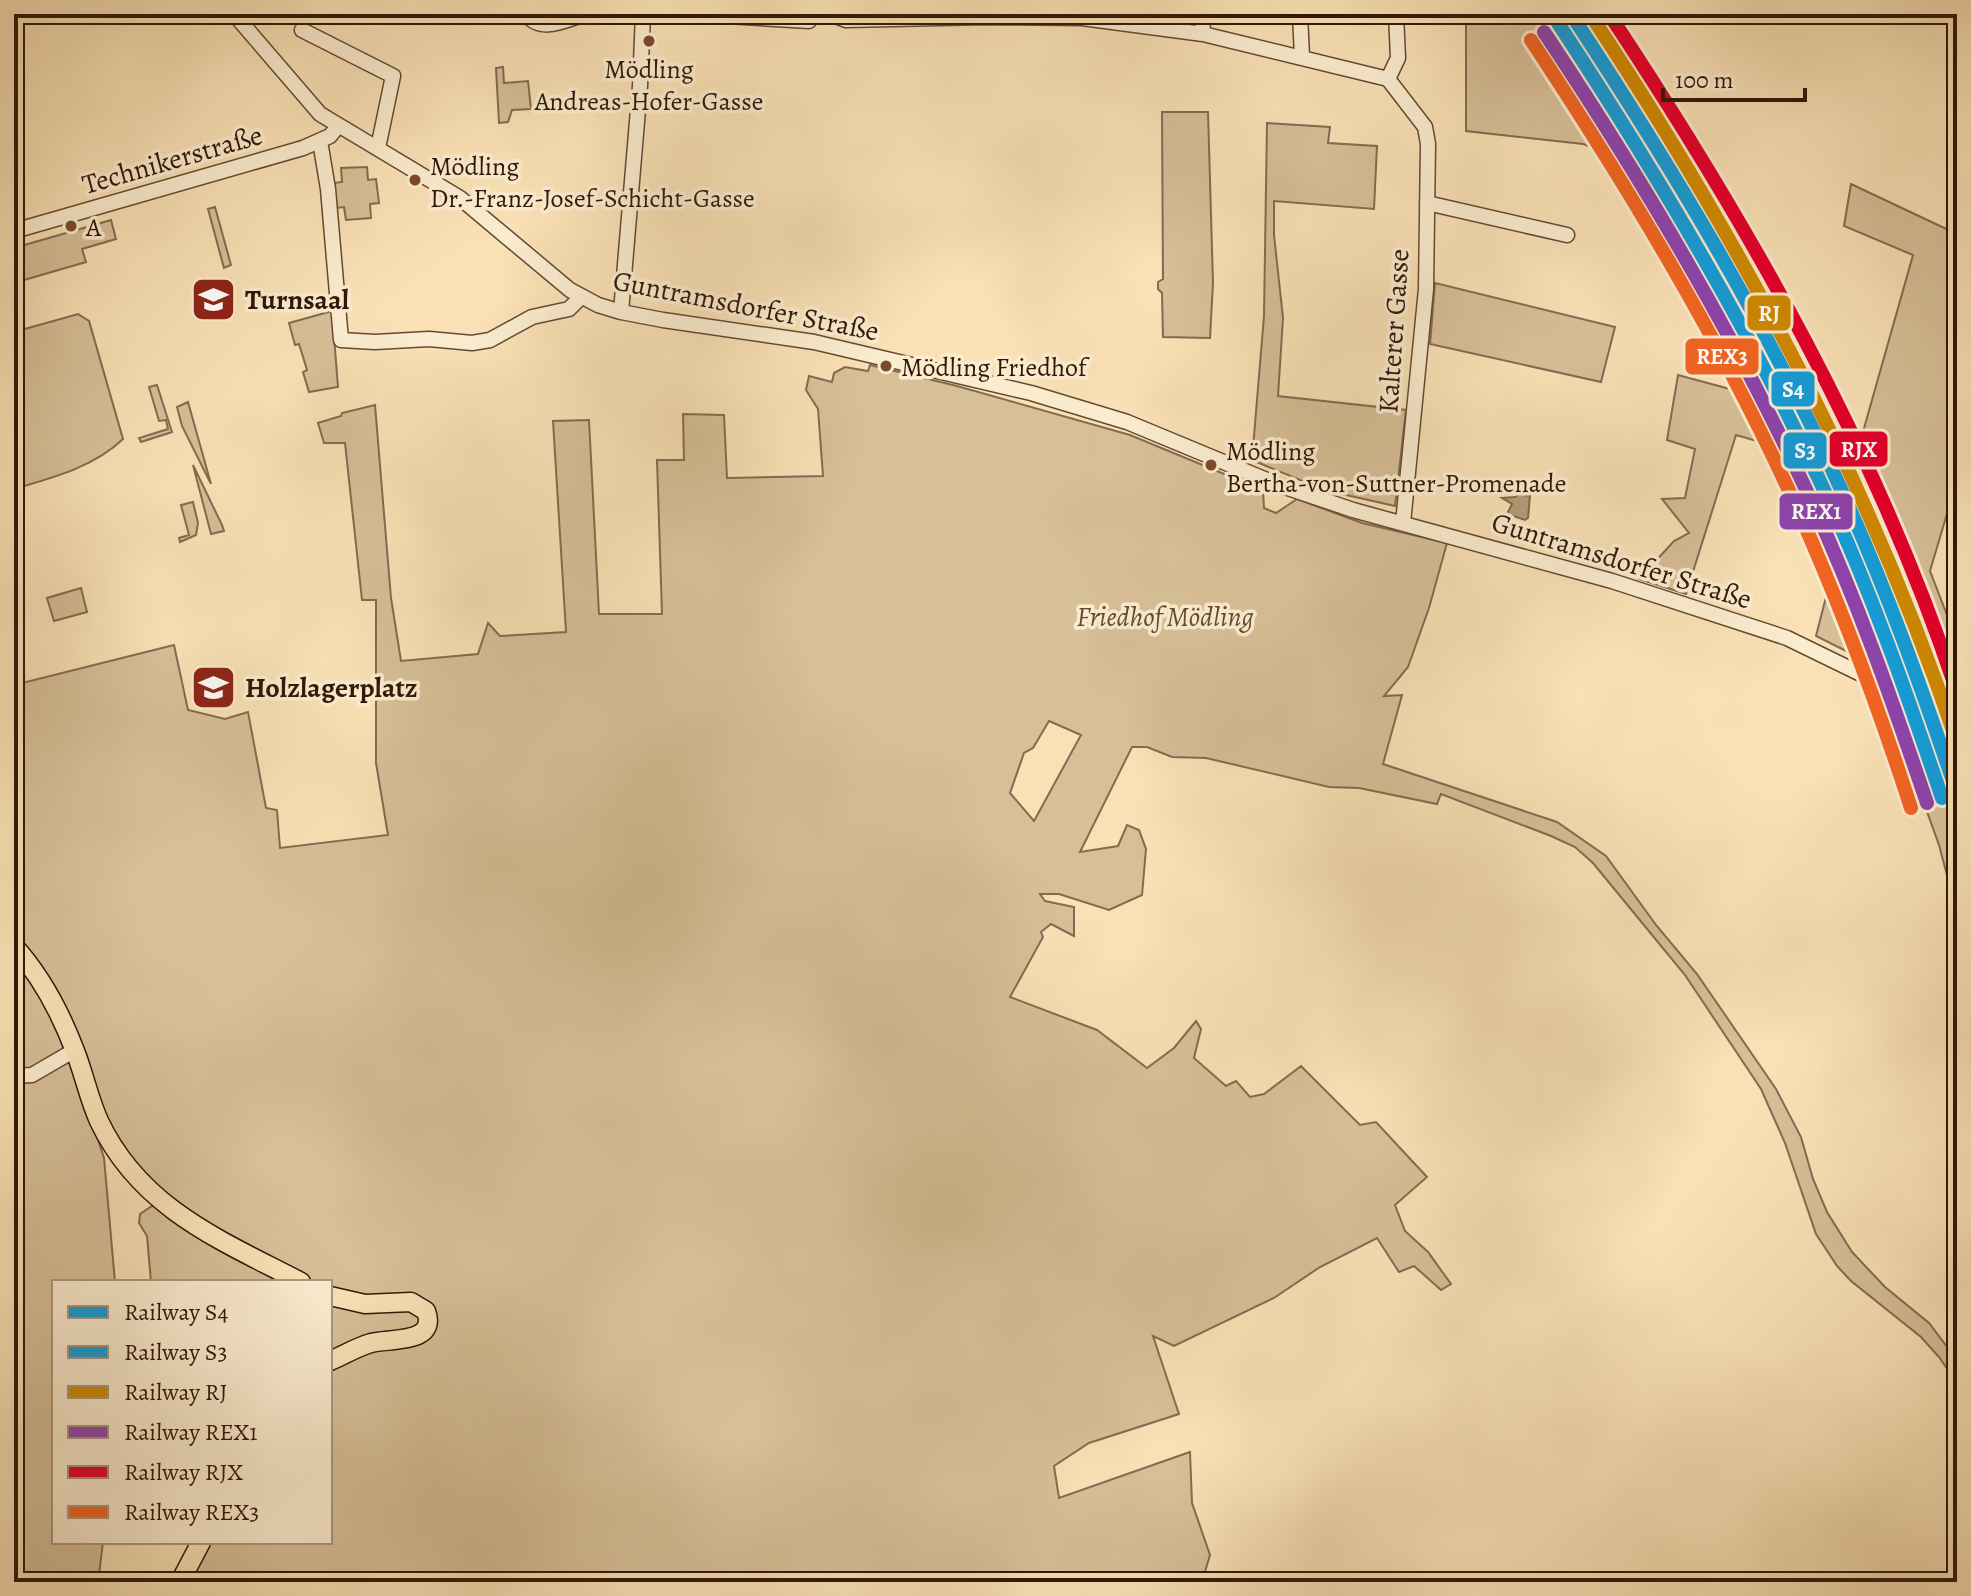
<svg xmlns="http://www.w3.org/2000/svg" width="1971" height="1596" viewBox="0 0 1971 1596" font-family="Alegreya,serif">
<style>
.green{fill:#d7bf98;stroke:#846b50;stroke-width:2;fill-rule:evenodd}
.water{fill:#b59c7a;stroke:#80674c;stroke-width:2}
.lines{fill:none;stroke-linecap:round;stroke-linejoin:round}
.minor-tunnel{stroke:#d1b992;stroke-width:14;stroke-dasharray:14 7;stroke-linecap:butt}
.minor-casing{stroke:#634a33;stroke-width:17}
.major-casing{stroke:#311708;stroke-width:21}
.minor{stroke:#fbeccf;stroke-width:14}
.major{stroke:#f9e1b5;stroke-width:18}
.rail-1-casing{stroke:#fbeccf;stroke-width:20}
.rail-2-casing{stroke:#fbeccf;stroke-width:20}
.rail-3-casing{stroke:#fbeccf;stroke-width:20}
.rail-4-casing{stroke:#fbeccf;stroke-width:20}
.rail-5-casing{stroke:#fbeccf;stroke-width:20}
.rail-6-casing{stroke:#fbeccf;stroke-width:20}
.rail-1{stroke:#159dd9;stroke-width:14}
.rail-2{stroke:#159dd9;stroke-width:14}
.rail-3{stroke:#cf8902;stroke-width:14}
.rail-4{stroke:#8e44ad;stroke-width:14}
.rail-5{stroke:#e4002b;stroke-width:14}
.rail-6{stroke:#f26522;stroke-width:14}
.bus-dot{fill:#7a4b2a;stroke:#fbeccf;stroke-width:3}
.labels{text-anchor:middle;stroke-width:7;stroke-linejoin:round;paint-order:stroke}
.bus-label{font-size:26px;fill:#311708;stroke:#fbeccf;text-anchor:start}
.street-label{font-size:28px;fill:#311708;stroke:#fbeccf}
.poi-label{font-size:28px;font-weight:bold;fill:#311708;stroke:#fbeccf;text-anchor:start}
.park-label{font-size:28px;font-style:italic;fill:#634933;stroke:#fbeccf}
.line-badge{stroke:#fbeccf;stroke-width:3}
.badge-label{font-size:22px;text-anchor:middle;font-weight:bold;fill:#fff}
</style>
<rect width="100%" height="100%" fill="#f9e1b5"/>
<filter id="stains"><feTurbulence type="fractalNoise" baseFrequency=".0025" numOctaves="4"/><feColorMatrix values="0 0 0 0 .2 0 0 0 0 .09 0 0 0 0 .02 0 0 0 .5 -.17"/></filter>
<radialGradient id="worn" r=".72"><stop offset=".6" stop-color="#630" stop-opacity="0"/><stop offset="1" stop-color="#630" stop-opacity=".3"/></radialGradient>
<path class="green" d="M 1466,14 L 1563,14 L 1650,144 L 1717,252 L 1842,512 L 1903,670 L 1870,663 L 1816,636 L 1837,554 L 1791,451 L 1736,435 L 1686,594 L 1639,579 L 1674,541 L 1689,533 L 1662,499 L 1685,498 L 1695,449 L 1667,440 L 1678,375 L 1730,389 L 1742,366 L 1623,158 L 1583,144 L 1466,131 Z
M 503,67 L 504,83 L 528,81 L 531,109 L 512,110 L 508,122 L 499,123 L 496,68 Z
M 1162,112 L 1208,112 L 1213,283 L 1210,338 L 1163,337 L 1162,293 L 1158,289 L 1158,282 L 1163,279 Z
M 1267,123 L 1330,127 L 1328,143 L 1377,146 L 1374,209 L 1274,201 L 1274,235 L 1283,318 L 1278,396 L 1406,410 L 1395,506 L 1324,490 L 1252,460 L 1264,316 Z
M 367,167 L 368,180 L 376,179 L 379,203 L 370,204 L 371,218 L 346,220 L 344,207 L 336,208 L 334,183 L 342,182 L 341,168 Z
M 1718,180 L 1861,439 L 1913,255 L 1844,226 L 1851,184 L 1957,234 L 1957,508 L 1949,507 L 1930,571 L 1957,641 L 1957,672 L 1933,679 L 1862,501 L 1754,278 L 1704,190 Z
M 215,207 L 231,265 L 224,268 L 208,209 Z
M 111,220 L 116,239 L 82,249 L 86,262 L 14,283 L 14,248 Z
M 1435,283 L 1615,327 L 1601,382 L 1430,344 Z
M 332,311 L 338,387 L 309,392 L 303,372 L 307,370 L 299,344 L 295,345 L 289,323 Z
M 78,314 L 89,321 L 123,439 C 94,467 52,478 14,489 L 14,332 Z
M 870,365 L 957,386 L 1130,435 L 1263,490 L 1264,508 L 1276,513 L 1297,499 L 1362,523 L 1447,543 L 1429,608 L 1408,667 L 1384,696 L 1402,695 L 1383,764 L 1557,822 L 1606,856 L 1656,925 L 1697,974 L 1776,1089 L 1801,1137 L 1813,1179 L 1827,1212 L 1852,1252 L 1885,1287 L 1929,1323 L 1957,1360 L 1957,1383 L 1939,1357 L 1921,1337 L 1851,1281 L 1837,1266 L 1816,1234 L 1785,1143 L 1761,1089 L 1685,975 L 1593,863 L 1575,847 L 1551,836 L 1441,794 L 1437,804 L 1359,788 L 1329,787 L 1206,758 L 1172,757 L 1147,747 L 1132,747 L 1080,852 L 1118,846 L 1127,825 L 1139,830 L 1146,849 L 1142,895 L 1109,910 L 1059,894 L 1040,894 L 1045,901 L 1074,907 L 1074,936 L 1051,924 L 1041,932 L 1043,937 L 1010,997 L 1097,1030 L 1147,1068 L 1174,1048 L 1196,1021 L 1201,1029 L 1194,1058 L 1226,1086 L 1236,1081 L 1250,1097 L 1264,1094 L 1301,1066 L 1360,1125 L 1376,1122 L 1427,1177 L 1395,1205 L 1405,1231 L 1428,1252 L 1451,1284 L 1441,1290 L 1414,1266 L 1399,1272 L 1377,1238 L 1320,1267 L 1274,1298 L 1174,1346 L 1153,1336 L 1179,1414 L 1089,1443 L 1054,1466 L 1059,1498 L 1190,1452 L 1192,1503 L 1210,1555 L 1202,1582 L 694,1582 L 672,1577 L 671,1582 L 185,1582 L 207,1542 L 330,1542 L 330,1368 L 390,1344 L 433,1313 L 330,1291 L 330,1282 L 311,1282 L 213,1229 L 139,1176 L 102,1114 L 87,1056 L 75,1030 L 49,978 L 14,934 L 14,685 L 174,645 L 188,710 L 225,719 L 248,712 L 266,808 L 277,810 L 280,848 L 388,835 L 376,763 L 376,600 L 362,600 L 345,443 L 324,443 L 318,423 L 341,416 L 342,413 L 375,405 L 391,598 L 401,661 L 478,654 L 488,623 L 500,636 L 566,632 L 553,421 L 589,420 L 599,614 L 662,614 L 657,460 L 684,460 L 683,414 L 724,415 L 727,478 L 823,476 L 818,409 L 806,390 L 809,376 L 832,382 L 834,373 L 845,367 L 868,371 ZM 1049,721 L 1081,735 L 1034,821 L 1010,793 L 1024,753 L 1033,748 Z
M 157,385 L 172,432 L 141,442 L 139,438 L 168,429 L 166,420 L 159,421 L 149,387 Z
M 188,402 L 211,484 L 182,426 L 177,407 Z
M 193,465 L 222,525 L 224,531 L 211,534 Z
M 193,502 L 198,523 L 196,535 L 180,542 L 179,538 L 189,535 L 181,505 Z
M 81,588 L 87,612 L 54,621 L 47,598 Z
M 1934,689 L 1957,694 L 1957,752 Z
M 1883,690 L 1915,690 L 1957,826 L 1957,913 L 1939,845 Z
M 14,954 L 51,1013 L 72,1061 L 104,1158 L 115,1282 L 54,1282 L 54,1542 L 103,1542 L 98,1582 L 14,1582 L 14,1410 L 18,1409 L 14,1381 Z
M 155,1204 L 288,1282 L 151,1282 L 147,1236 L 139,1223 L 140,1214 Z
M 330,1300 L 402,1307 L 419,1315 L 420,1323 L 414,1330 L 330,1355 Z"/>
<path class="water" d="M 1519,494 L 1530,496 L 1528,518 L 1525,520 L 1507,514 L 1512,504 L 1502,498 L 1515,497 Z"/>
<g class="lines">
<path class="minor-tunnel" d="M 1904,683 L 1941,682"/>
<defs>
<path id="minor" d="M 234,14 L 320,114 L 460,198 L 570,290 L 598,305 L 621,312 L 663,320 L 814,342 L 1031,393 L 1127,422 L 1279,485 L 1353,510 L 1612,581 L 1787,638 L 1863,675 L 1885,682 L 1904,683
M 526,14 C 541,34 565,20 585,14
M 694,14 L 809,21
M 837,14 L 838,17 L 846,20 L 987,17 L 1082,18 L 1203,34 L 1388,79 L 1425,127 L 1428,144 L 1426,289 L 1403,523
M 1202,14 L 1203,34
M 1300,14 L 1302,57
M 302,30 L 393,76 L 378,148
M 1388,79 L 1398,58 L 1396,14
M 320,141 L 328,189 L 341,340 L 375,342 L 429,339 L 472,343 L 490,340 L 532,317 L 569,309 L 581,297
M 1427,203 L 1567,235
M 14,231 L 303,148 L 330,136 L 338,126
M 621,312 L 640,86 L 643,14
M 1941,682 L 1957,684
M 14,1076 L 32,1075 L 75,1050"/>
<path id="major" d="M 14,946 C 41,976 61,1014 75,1051 C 84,1074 89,1099 99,1121 C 140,1208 220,1240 301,1282
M 330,1296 L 365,1304 L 411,1302 L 426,1311 C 438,1344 391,1338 371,1343 C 357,1347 344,1355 330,1361
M 180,1582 L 201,1542"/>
</defs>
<use href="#minor" class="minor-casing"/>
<use href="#major" class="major-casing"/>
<use href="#minor" class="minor"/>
<use href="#major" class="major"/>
<defs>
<path id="rail-1" d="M 1571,14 C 1671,166 1765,321 1840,487 C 1886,587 1922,689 1957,793"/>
<path id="rail-2" d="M 1558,23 C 1657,174 1749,328 1825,492 C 1871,591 1907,694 1942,798"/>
<path id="rail-3" d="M 1590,14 C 1741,242 1870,482 1957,742"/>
<path id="rail-4" d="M 1544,32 C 1644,182 1735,335 1810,498 C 1856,597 1892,700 1927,803"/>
<path id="rail-5" d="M 1609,14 C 1749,225 1877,450 1957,692"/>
<path id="rail-6" d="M 1531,40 C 1630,190 1723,344 1797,508 C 1841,606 1878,706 1911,808"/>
</defs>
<use href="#rail-1" class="rail-1-casing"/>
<use href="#rail-2" class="rail-2-casing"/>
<use href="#rail-3" class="rail-3-casing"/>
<use href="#rail-4" class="rail-4-casing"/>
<use href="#rail-5" class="rail-5-casing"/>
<use href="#rail-6" class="rail-6-casing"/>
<use href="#rail-1" class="rail-1"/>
<use href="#rail-2" class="rail-2"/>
<use href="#rail-3" class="rail-3"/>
<use href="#rail-4" class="rail-4"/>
<use href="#rail-5" class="rail-5"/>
<use href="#rail-6" class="rail-6"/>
</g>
<defs>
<symbol id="university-square" viewBox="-11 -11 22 22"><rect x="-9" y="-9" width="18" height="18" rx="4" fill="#8f2418" stroke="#fbeccf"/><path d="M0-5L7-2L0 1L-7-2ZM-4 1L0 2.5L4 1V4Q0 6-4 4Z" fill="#fff"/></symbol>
</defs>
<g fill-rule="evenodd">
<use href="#university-square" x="188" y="274" width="51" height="51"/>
<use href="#university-square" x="188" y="662" width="51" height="51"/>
</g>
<g class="bus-dot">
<circle cx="649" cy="41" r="7"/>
<circle cx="415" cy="180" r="7"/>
<circle cx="71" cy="226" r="7"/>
<circle cx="886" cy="366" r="7"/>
<circle cx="1211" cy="465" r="7"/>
</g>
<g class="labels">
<g class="bus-label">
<text x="649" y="78" text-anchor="middle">Mödling<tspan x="649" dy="32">Andreas-Hofer-Gasse</tspan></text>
<text x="430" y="175">Mödling<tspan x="430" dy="32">Dr.-Franz-Josef-Schicht-Gasse</tspan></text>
<text x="86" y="236">A</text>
<text x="901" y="376">Mödling Friedhof</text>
<text x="1226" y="460">Mödling<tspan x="1226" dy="32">Bertha-von-Suttner-Promenade</tspan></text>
</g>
<g class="street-label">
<text transform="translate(172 159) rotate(-16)" y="10">Technikerstraße</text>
<text transform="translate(746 305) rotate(11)" y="10">Guntramsdorfer Straße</text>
<text transform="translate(1393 331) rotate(-86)" y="10">Kalterer Gasse</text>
<text transform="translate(1622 560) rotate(17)" y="10">Guntramsdorfer Straße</text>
</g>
<g class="poi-label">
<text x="245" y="309">Turnsaal</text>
<text x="245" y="697">Holzlagerplatz</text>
</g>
<g class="park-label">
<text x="1165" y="626">Friedhof Mödling</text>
</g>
</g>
<g class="line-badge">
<rect x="1746" y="294" width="46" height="38" rx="8" fill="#cf8902"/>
<rect x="1684" y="337" width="76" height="39" rx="8" fill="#f26522"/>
<rect x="1770" y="370" width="46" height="38" rx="8" fill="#159dd9"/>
<rect x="1828" y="430" width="61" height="38" rx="8" fill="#e4002b"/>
<rect x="1782" y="431" width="46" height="39" rx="8" fill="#159dd9"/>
<rect x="1778" y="492" width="76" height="39" rx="8" fill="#8e44ad"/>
</g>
<g class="badge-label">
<text x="1769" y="321">RJ</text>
<text x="1722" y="364">REX3</text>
<text x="1793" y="397">S4</text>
<text x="1859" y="457">RJX</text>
<text x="1805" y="458">S3</text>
<text x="1816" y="519">REX1</text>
</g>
<rect width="1971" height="1596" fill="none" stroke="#f9e1b5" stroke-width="48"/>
<rect x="16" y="16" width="1939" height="1564" fill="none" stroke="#311708" stroke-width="4"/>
<rect x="24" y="24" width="1923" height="1548" fill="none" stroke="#311708" stroke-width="2"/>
<rect x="52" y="1280" width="280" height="264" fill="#fbeccf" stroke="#aa977f" stroke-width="2"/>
<rect x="68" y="1306" width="40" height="12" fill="#159dd9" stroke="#aa977f" stroke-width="2"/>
<text x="124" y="1320" font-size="24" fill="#311708">Railway S4</text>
<rect x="68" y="1346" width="40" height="12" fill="#159dd9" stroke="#aa977f" stroke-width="2"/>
<text x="124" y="1360" font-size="24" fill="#311708">Railway S3</text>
<rect x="68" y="1386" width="40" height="12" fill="#cf8902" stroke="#aa977f" stroke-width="2"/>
<text x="124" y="1400" font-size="24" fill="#311708">Railway RJ</text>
<rect x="68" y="1426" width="40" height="12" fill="#8e44ad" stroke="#aa977f" stroke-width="2"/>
<text x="124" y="1440" font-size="24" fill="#311708">Railway REX1</text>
<rect x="68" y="1466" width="40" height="12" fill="#e4002b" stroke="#aa977f" stroke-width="2"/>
<text x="124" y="1480" font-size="24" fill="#311708">Railway RJX</text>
<rect x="68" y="1506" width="40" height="12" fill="#f26522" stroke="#aa977f" stroke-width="2"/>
<text x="124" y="1520" font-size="24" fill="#311708">Railway REX3</text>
<path d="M1663 88v12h142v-12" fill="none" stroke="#311708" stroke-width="4"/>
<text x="1675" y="88" font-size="24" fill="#311708" stroke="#fbeccf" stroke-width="6" paint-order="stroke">100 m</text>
<rect width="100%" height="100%" filter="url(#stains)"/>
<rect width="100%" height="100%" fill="url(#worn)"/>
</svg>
